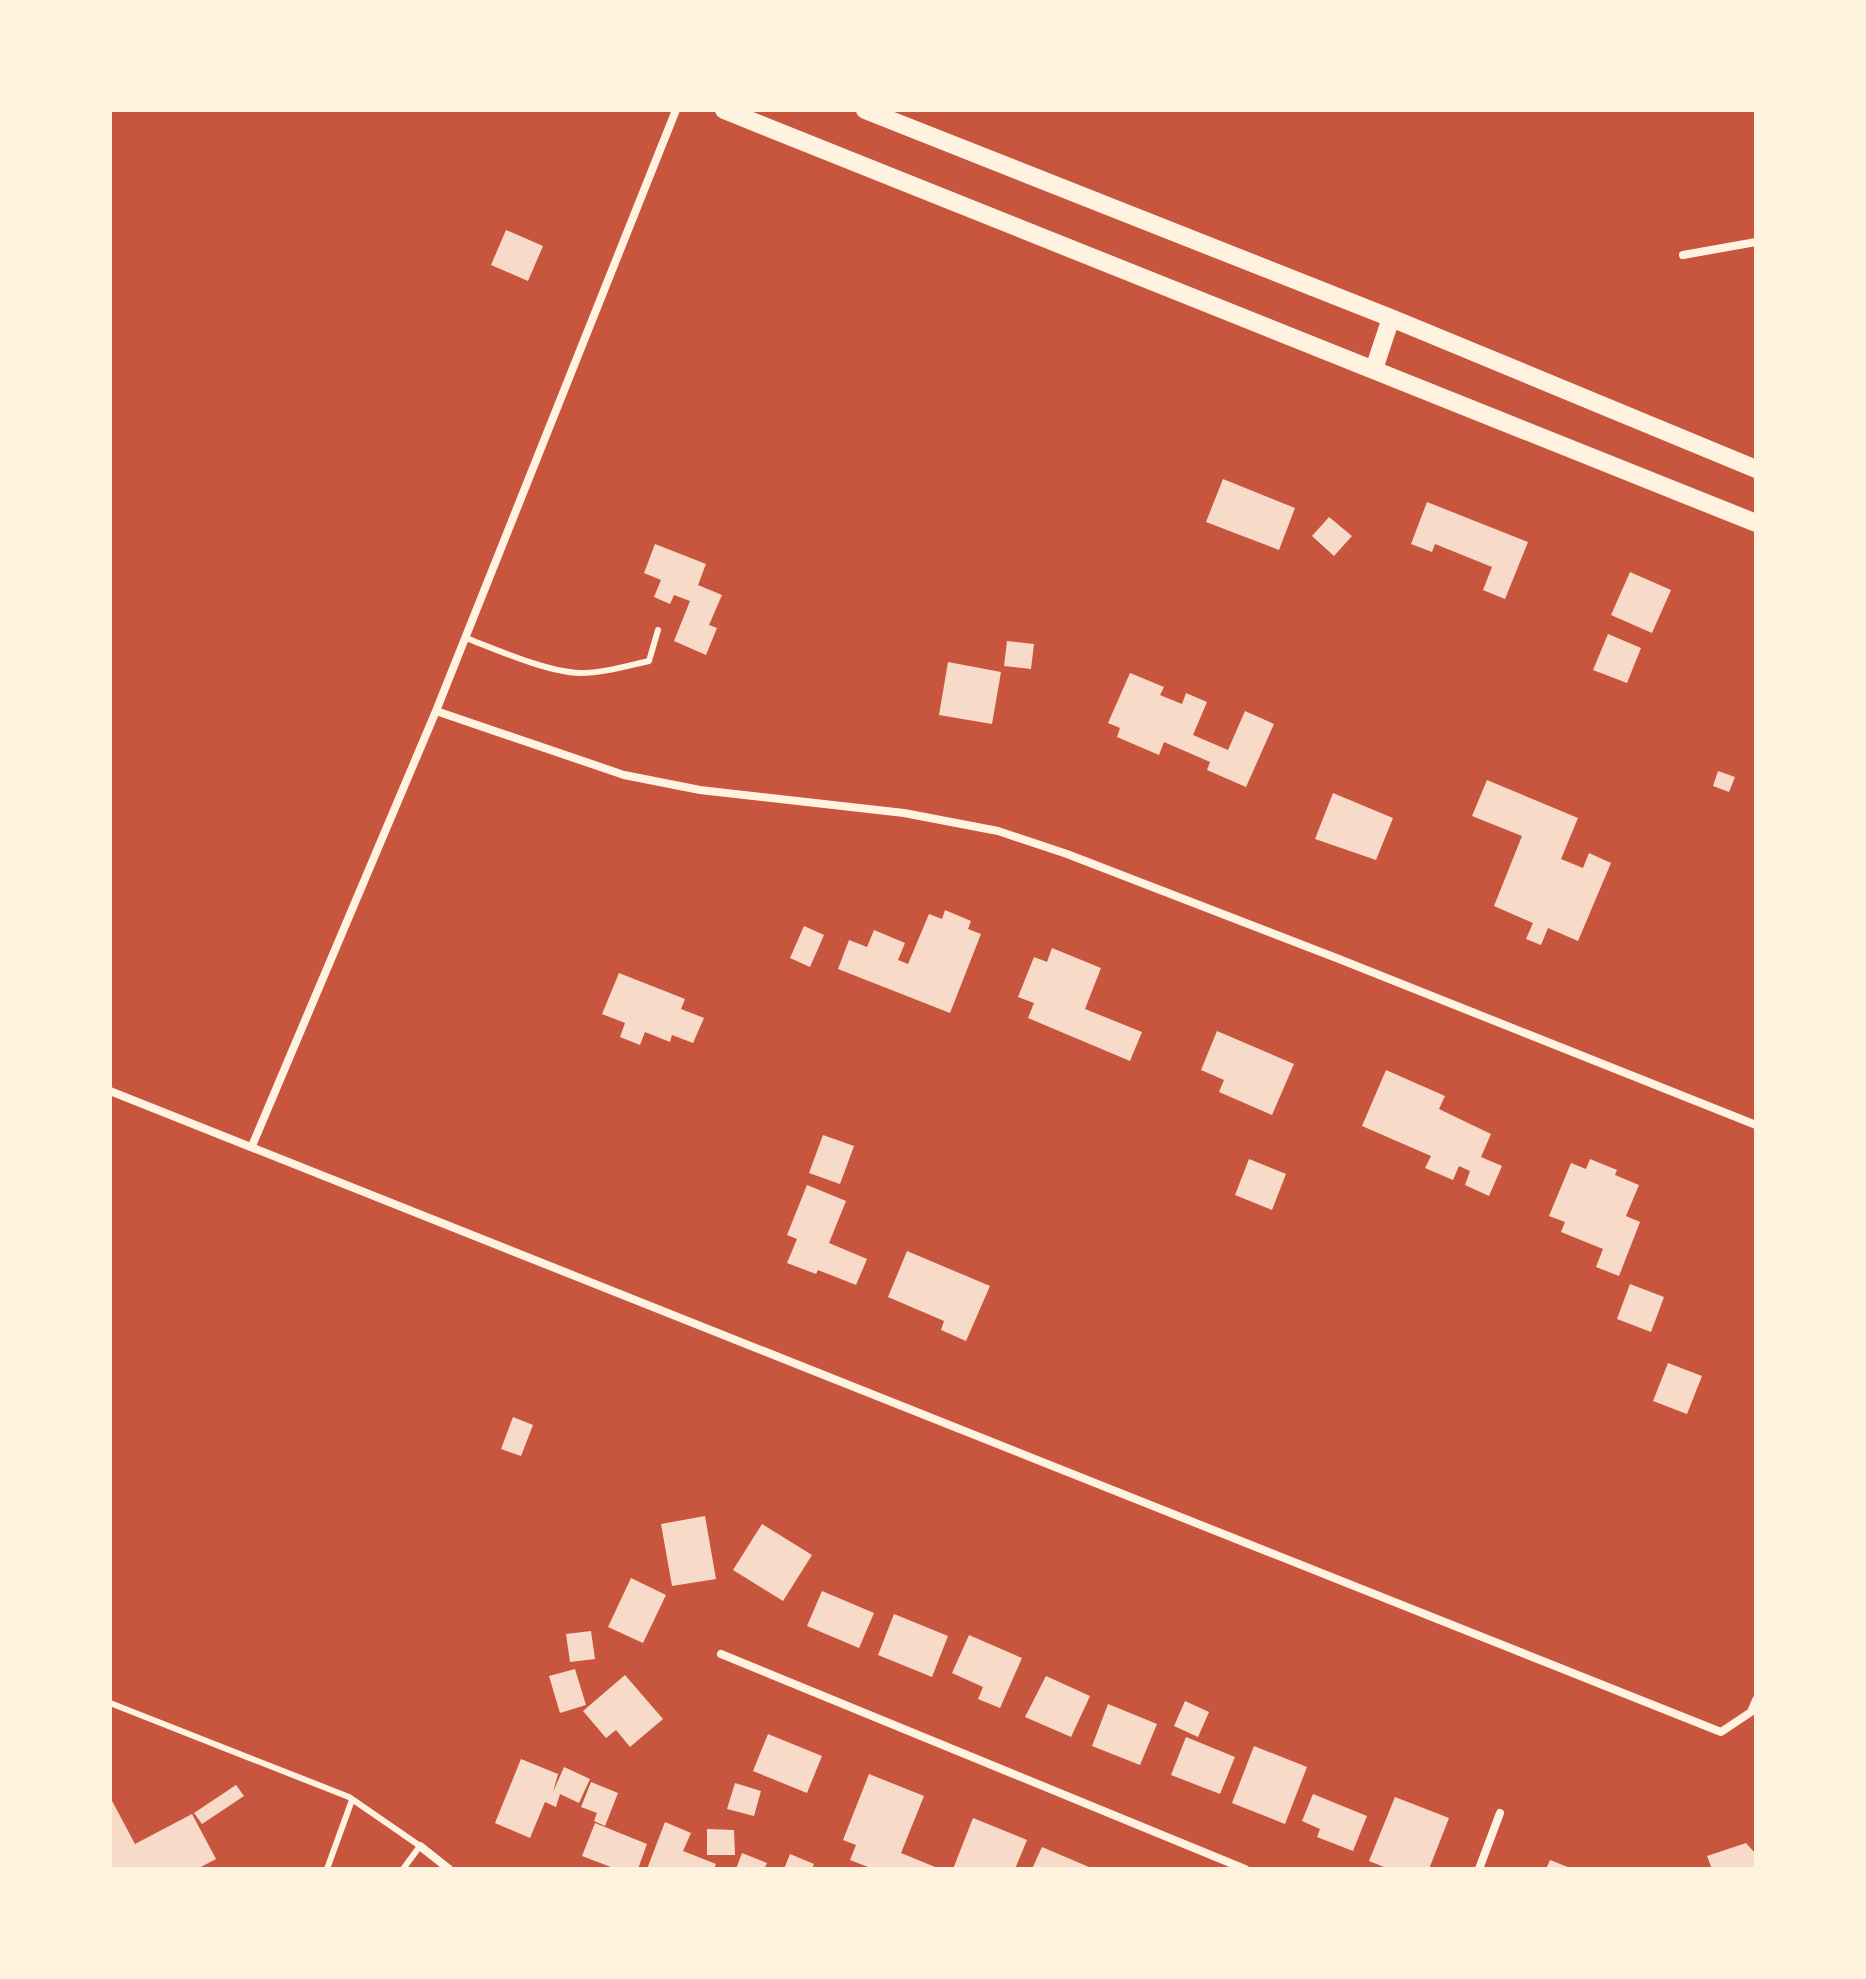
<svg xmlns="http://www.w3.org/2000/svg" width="1866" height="1979" viewBox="0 0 1866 1979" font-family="'Titillium Web',sans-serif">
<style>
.building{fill:#f7dbc8}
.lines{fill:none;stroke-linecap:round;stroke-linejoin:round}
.service{stroke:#fff3e0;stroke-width:6}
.minor{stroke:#fff3e0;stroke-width:8}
.primary{stroke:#fff3e0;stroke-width:18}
</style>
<rect width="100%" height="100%" fill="#c8553d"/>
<path class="building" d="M 506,230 L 543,246 L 528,281 L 491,265 Z
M 1223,479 L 1295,508 L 1279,550 L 1206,522 Z
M 1427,502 L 1528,542 L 1505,599 L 1483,590 L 1492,567 L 1435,544 L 1432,552 L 1411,544 Z
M 1329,517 L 1352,536 L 1334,556 L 1312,536 Z
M 655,544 L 706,564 L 698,585 L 722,595 L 709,625 L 717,628 L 706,655 L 674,641 L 690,601 L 674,595 L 670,604 L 654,597 L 661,580 L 644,573 Z
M 1630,572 L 1671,590 L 1652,633 L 1611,615 Z
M 1608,634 L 1641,648 L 1627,683 L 1593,670 Z
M 1007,641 L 1034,644 L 1031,669 L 1004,666 Z
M 948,662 L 1001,672 L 992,724 L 939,715 Z
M 1130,673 L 1164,687 L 1160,695 L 1182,704 L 1186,693 L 1207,702 L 1193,735 L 1228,750 L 1245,711 L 1274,724 L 1246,787 L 1207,770 L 1210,762 L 1164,742 L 1159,755 L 1117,737 L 1120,728 L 1108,723 Z
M 1718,771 L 1735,777 L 1729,792 L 1713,786 Z
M 1487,780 L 1578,818 L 1561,859 L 1583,868 L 1589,853 L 1611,863 L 1578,941 L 1548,928 L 1541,945 L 1526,939 L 1533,923 L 1494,906 L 1522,836 L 1472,816 Z
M 1333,793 L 1393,818 L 1376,860 L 1315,839 Z
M 945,910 L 971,921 L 968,929 L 981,934 L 950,1013 L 838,969 L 849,940 L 867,947 L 874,930 L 905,943 L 898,960 L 908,964 L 929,914 L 942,919 Z
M 804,926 L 824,935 L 810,967 L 790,958 Z
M 1052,948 L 1101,968 L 1085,1009 L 1142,1032 L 1130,1061 L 1028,1018 L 1034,1003 L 1018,997 L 1034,957 L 1047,962 Z
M 619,973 L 685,999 L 681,1009 L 704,1018 L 693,1043 L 672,1035 L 670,1042 L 645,1032 L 640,1045 L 620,1037 L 625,1023 L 602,1014 Z
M 1217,1031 L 1294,1064 L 1272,1115 L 1219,1092 L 1224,1080 L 1201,1070 Z
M 1386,1070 L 1445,1096 L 1439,1109 L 1491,1134 L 1481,1157 L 1502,1166 L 1489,1196 L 1465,1185 L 1470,1171 L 1459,1166 L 1453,1180 L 1425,1168 L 1431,1156 L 1362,1126 Z
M 823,1135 L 854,1146 L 840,1184 L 809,1173 Z
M 1249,1159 L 1286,1174 L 1272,1210 L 1235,1195 Z
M 1590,1159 L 1617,1170 L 1615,1175 L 1639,1185 L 1626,1216 L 1640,1222 L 1619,1276 L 1596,1267 L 1603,1249 L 1561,1232 L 1565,1222 L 1549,1216 L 1571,1163 L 1586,1169 Z
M 807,1185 L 846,1201 L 829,1243 L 867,1259 L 856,1285 L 818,1270 L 816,1274 L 787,1263 L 797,1239 L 787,1235 Z
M 907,1251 L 990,1286 L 966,1341 L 941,1330 L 944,1321 L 888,1297 Z
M 1630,1284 L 1664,1297 L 1651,1332 L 1617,1319 Z
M 1668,1363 L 1702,1376 L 1687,1414 L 1653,1401 Z
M 513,1417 L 533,1425 L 521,1456 L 501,1449 Z
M 705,1516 L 716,1579 L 672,1586 L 661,1524 Z
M 762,1524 L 812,1555 L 783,1601 L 733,1570 Z
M 631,1578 L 666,1595 L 643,1643 L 608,1627 Z
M 822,1591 L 874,1613 L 859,1648 L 807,1626 Z
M 894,1614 L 948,1636 L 932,1677 L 878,1655 Z
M 591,1631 L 595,1659 L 570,1662 L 566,1634 Z
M 969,1635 L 1022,1658 L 1000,1708 L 978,1699 L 983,1687 L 952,1673 Z
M 575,1669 L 586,1705 L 560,1713 L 549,1676 Z
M 625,1675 L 663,1719 L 630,1747 L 616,1730 L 606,1738 L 583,1711 Z
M 1046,1676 L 1090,1696 L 1071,1737 L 1025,1717 Z
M 1185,1701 L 1209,1712 L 1198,1737 L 1174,1726 Z
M 1108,1704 L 1157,1724 L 1140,1765 L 1092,1746 Z
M 768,1734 L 822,1756 L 807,1793 L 753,1771 Z
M 1186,1737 L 1235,1757 L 1220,1794 L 1171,1775 Z
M 1254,1746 L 1307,1767 L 1285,1824 L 1232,1803 Z
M 521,1759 L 558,1774 L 553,1792 L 564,1767 L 590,1779 L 579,1803 L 560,1794 L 556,1807 L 545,1802 L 530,1838 L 495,1823 Z
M 869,1774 L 924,1796 L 901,1853 L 940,1869 L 873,1869 L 850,1860 L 856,1845 L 843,1840 Z
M 591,1782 L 618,1793 L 605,1826 L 594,1821 L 597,1813 L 581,1807 Z
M 735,1783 L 761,1791 L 754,1816 L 727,1809 Z
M 236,1785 L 244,1796 L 202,1824 L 194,1813 Z
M 1313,1794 L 1367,1816 L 1353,1851 L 1317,1837 L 1320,1829 L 1302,1821 Z
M 110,1797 L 135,1844 L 192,1814 L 216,1859 L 197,1869 L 110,1869 Z
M 1395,1797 L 1449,1818 L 1429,1869 L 1389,1869 L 1369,1861 Z
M 973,1818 L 1027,1840 L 1015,1869 L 953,1869 Z
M 665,1822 L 691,1833 L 683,1851 L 716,1864 L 714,1869 L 647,1869 Z
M 595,1823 L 647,1844 L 638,1869 L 616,1869 L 582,1856 Z
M 707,1829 L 734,1830 L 735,1855 L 707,1855 Z
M 1746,1843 L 1754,1852 L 1756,1869 L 1712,1869 L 1707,1856 Z
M 1042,1847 L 1089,1867 L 1088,1869 L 1032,1869 Z
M 742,1853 L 767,1863 L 764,1869 L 736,1869 Z
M 790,1854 L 814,1864 L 812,1869 L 784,1869 Z
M 1550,1860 L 1573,1869 L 1546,1869 Z"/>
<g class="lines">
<path class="service" d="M 466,638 C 497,650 547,672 580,673 C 603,673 627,666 649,661 L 658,630
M 110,1703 L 349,1797 L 420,1846 L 403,1869
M 327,1869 L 352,1800"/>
<path class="minor" d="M 1683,255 L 1756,242
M 436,711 L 624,775 L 700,790 L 904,813 L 998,831 L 1067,854 L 1339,959 L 1756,1125
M 110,1091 L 1721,1732 L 1751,1712 L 1756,1700
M 252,1146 L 436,711 L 676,110
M 721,1654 L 1245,1869
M 420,1846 L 449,1869
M 1479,1869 L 1500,1813"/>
<path class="primary" d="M 724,110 L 1756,523
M 865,110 L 1391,318 L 1756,469
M 1374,369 L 1391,318"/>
</g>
<rect width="1866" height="1979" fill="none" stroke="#fff3e0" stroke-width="224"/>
</svg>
